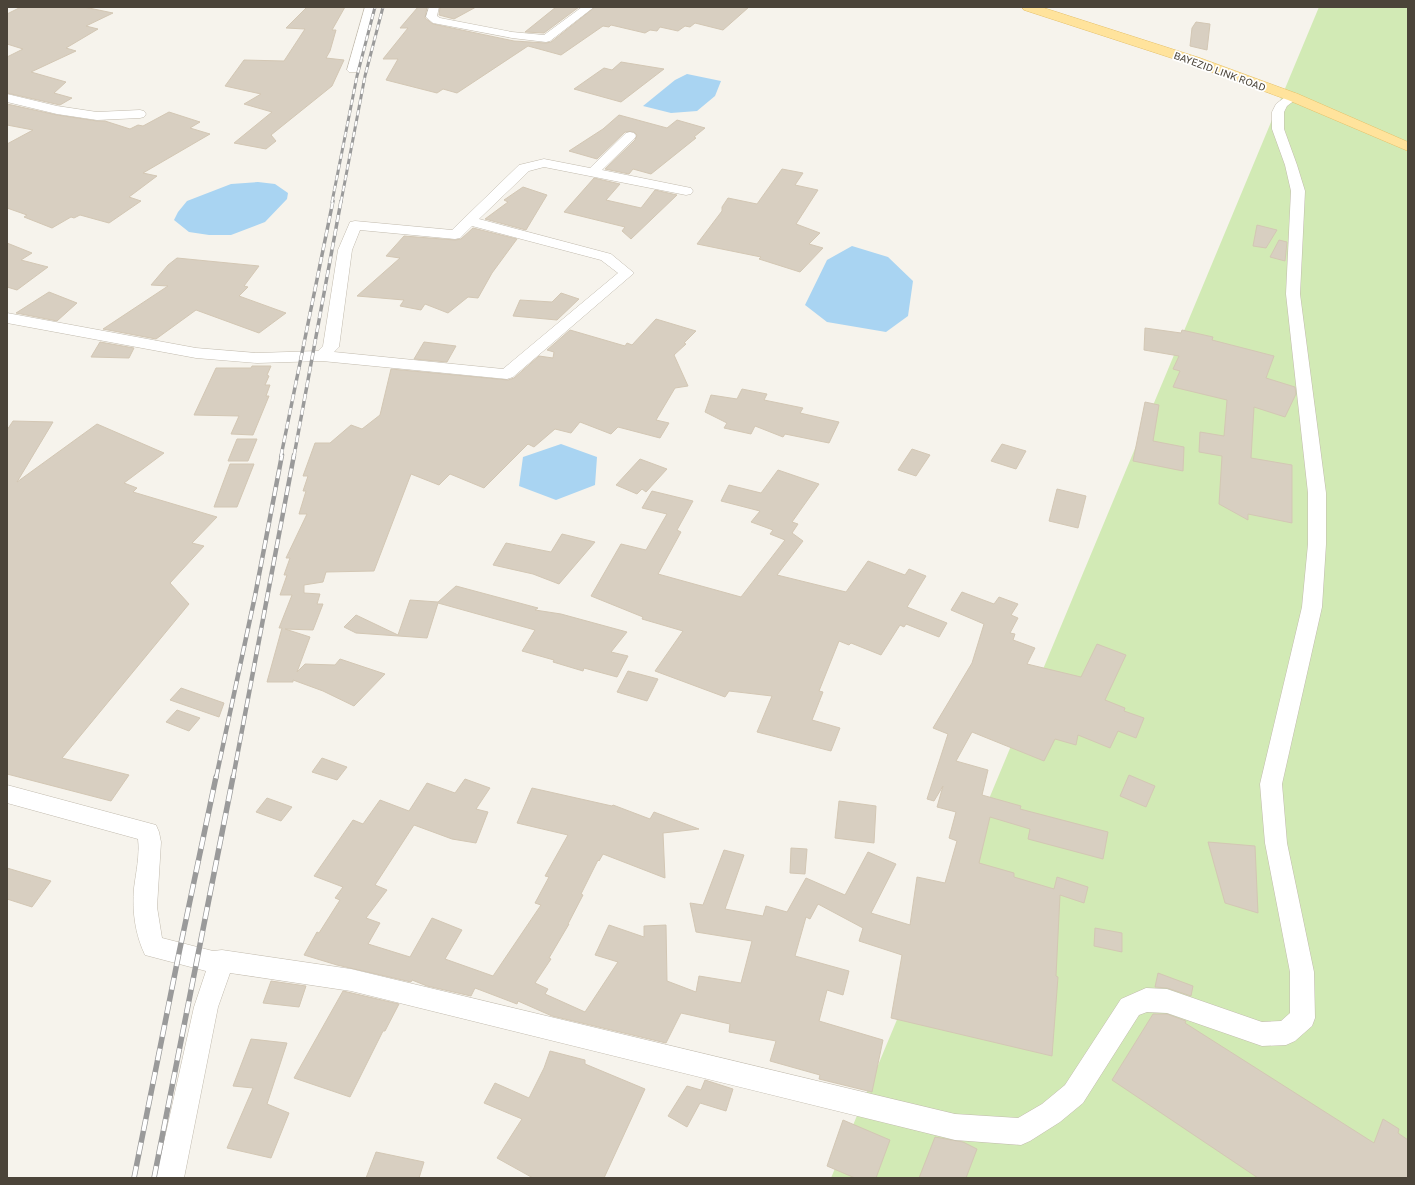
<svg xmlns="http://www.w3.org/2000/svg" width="1415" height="1185" viewBox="0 0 1415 1185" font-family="'Golos Text',sans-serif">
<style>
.green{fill:#d2eab5}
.water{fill:#a9d4f2}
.building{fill:#d8cfc1;stroke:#d3c7b4}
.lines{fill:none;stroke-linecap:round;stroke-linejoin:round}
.street-casing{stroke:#c2bbae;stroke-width:1}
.primary-casing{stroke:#e6c16a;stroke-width:1}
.street{fill:#fff;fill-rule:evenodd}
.primary{fill:#ffe39c;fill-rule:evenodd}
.rail-far3-casing{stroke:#9a9a9a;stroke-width:3}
.rail-far2-casing{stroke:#9a9a9a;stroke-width:3.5}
.rail-far1-casing{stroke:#9a9a9a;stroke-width:4.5}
.rail-casing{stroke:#9a9a9a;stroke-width:5.5}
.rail-far3{stroke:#fff;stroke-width:2;stroke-dasharray:5.5;stroke-linecap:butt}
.rail-far2{stroke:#fff;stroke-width:2.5;stroke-dasharray:7;stroke-linecap:butt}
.rail-far1{stroke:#fff;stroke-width:3;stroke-dasharray:9;stroke-linecap:butt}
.rail{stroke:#fff;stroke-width:4;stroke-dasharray:12;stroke-linecap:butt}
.labels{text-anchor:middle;stroke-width:3.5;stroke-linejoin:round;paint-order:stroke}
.far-street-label{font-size:10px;fill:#4b4439;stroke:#fff}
</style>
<rect width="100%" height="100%" fill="#f6f3ec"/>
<path class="green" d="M 1319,7 L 1408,7 L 1408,1178 L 831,1178 Z"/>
<path class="water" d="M 687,74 L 721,81 L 715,96 L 697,111 L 671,113 L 643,106 L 675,80 Z
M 258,182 L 275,184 L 288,193 L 287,199 L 265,222 L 231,235 L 209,235 L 189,232 L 174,220 L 178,212 L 187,201 L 231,184 Z
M 852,246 L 888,257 L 913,281 L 908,316 L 886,332 L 827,322 L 805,305 L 827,260 Z
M 561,444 L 597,457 L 595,485 L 556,500 L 519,486 L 523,457 Z"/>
<path class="building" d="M 21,7 L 84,7 L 113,13 L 86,26 L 98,29 L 66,48 L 76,51 L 31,72 L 66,82 L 54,93 L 72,98 L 60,105 L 7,93 L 7,57 L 23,49 L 7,44 L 7,14 Z
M 307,7 L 345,7 L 332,30 L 336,30 L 330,51 L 326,58 L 344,60 L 332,86 L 271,135 L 276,141 L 266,149 L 234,143 L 272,112 L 244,104 L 261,94 L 225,86 L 244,60 L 284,61 L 305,29 L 286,28 Z
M 418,7 L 427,7 L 425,18 L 433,24 L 514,41 L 546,43 L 551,42 L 595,7 L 749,7 L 723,30 L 695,23 L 690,27 L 685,26 L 678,31 L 660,27 L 657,31 L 650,30 L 645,33 L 611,25 L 609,27 L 603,26 L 561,55 L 528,46 L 457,93 L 443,89 L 437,93 L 386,80 L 398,59 L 383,59 L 408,28 L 400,28 Z
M 440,7 L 476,7 L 454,19 L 439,15 Z
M 556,7 L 579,7 L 544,33 L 525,32 Z
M 1196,22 L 1210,24 L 1207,50 L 1190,46 L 1192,28 Z
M 621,62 L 664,69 L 621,102 L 574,89 L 604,68 L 612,70 Z
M 7,104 L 57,115 L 97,121 L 105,121 L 130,129 L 138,125 L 143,126 L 169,112 L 200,122 L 190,128 L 210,134 L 143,173 L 157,176 L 129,197 L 141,201 L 109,223 L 80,215 L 74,218 L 71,217 L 52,228 L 24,217 L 27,215 L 7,208 L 7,144 L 33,130 L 7,125 Z
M 619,115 L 667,128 L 677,120 L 705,128 L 694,137 L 696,138 L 651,174 L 633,169 L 629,174 L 605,169 L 635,140 L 637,135 L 634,132 L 625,132 L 597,159 L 569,151 L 603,129 Z
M 782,169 L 803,173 L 795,185 L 818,190 L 796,224 L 820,233 L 809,244 L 823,248 L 800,272 L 759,259 L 761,257 L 697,244 L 722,211 L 722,207 L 728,198 L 757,204 Z
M 594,178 L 620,184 L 606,200 L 641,208 L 655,190 L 677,195 L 631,239 L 622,231 L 625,227 L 564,212 Z
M 523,187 L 547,195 L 526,230 L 485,219 L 508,202 L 504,200 Z
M 1257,225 L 1277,230 L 1266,248 L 1253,246 Z
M 473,228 L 517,239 L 492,273 L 478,298 L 468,297 L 448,313 L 425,304 L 421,310 L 400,306 L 404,300 L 357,296 L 400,258 L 386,256 L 404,236 L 455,240 L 461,239 Z
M 1279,240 L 1287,242 L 1285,261 L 1270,257 Z
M 7,243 L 32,253 L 21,260 L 48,267 L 17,290 L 7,287 Z
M 177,258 L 259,266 L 244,286 L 248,287 L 239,296 L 286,313 L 259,333 L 196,310 L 156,339 L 103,329 L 168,286 L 151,285 L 168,265 Z
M 49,292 L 77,303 L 57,321 L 16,313 Z
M 561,293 L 579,299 L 557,320 L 513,316 L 520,300 L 552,302 Z
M 656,319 L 696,331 L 684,343 L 686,344 L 674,355 L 688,386 L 675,388 L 656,420 L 669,423 L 660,438 L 618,427 L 611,434 L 580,422 L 571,433 L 555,429 L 534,447 L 528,444 L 484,488 L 450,474 L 439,485 L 411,474 L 374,571 L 326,572 L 323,582 L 304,585 L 304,593 L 320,594 L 317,604 L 323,604 L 313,630 L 285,629 L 310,637 L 297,672 L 305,664 L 335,665 L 340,659 L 385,674 L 354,706 L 323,691 L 293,680 L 293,682 L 267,682 L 282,628 L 279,628 L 292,595 L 280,595 L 287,575 L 284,575 L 290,558 L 286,558 L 307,514 L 299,514 L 306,491 L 303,491 L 308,476 L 303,476 L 315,443 L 330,443 L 351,425 L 362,429 L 380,415 L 391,369 L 508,380 L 514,378 L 539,356 L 553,358 L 554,352 L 547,350 L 570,330 L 625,346 L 627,343 L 632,345 Z
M 1145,328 L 1181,333 L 1182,330 L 1213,337 L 1212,340 L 1274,356 L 1266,378 L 1295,387 L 1296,394 L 1285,417 L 1254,407 L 1251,458 L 1292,465 L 1292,523 L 1248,514 L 1248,520 L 1219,504 L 1222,456 L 1199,452 L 1200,432 L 1224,436 L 1227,400 L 1173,387 L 1180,371 L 1173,369 L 1179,356 L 1144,350 Z
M 100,342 L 134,348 L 129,358 L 91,357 Z
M 424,342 L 456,346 L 447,362 L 414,359 Z
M 252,366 L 271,366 L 267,375 L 269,376 L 265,385 L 270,385 L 266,396 L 269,396 L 253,435 L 231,434 L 239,416 L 194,415 L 216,368 L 251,368 Z
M 742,389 L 767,394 L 764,400 L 803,408 L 800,413 L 839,422 L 829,443 L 785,434 L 783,437 L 755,426 L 751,434 L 724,428 L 727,423 L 705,412 L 711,395 L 737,399 Z
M 1145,402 L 1159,405 L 1153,441 L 1184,447 L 1183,471 L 1133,461 Z
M 13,421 L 53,422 L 17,482 L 97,424 L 164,453 L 124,483 L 137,488 L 133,492 L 217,517 L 192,543 L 204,546 L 170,583 L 189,604 L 62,758 L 129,775 L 111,801 L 7,774 L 7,430 Z
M 237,439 L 257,439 L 248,461 L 228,461 Z
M 1002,444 L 1026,451 L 1016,469 L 991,461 Z
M 912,449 L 930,455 L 916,476 L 898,470 Z
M 640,459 L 667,469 L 646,492 L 642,489 L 637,494 L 616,485 Z
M 230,464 L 254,464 L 237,507 L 214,507 Z
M 778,470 L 819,484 L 792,522 L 798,524 L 792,533 L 803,541 L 777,575 L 846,592 L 868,561 L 905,575 L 909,569 L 926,576 L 907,607 L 947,623 L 939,637 L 906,624 L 904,627 L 900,625 L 881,655 L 851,643 L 849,645 L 839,641 L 819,691 L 823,692 L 812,720 L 840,728 L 831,751 L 757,732 L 772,696 L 729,691 L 725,697 L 655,671 L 683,631 L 642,619 L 643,617 L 591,596 L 621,544 L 646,550 L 667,514 L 642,508 L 652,491 L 693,501 L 677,530 L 681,532 L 658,574 L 741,597 L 785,540 L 770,534 L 773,530 L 751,522 L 760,511 L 721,501 L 729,485 L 761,493 Z
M 1057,489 L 1086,496 L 1078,528 L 1049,521 Z
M 562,534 L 595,542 L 559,584 L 533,574 L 493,565 L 506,543 L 551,552 Z
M 456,586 L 538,608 L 535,610 L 561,614 L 627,632 L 611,652 L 628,656 L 617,677 L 584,668 L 583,671 L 553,662 L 554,660 L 522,651 L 535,630 L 438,603 L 427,638 L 356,633 L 344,627 L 356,615 L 398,635 L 410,600 L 438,602 Z
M 962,592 L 994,604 L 999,597 L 1018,604 L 1011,615 L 1018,618 L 1010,633 L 1015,634 L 1013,640 L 1035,648 L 1027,664 L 1081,677 L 1097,644 L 1126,655 L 1105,700 L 1125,708 L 1124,711 L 1144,718 L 1136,738 L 1118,731 L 1110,748 L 1078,735 L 1076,745 L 1055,739 L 1044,761 L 972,732 L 956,761 L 988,770 L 982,795 L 1021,806 L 1020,809 L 1108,832 L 1103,859 L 1028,839 L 1030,829 L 990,817 L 979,863 L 1014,873 L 1014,877 L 1054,889 L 1057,877 L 1088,887 L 1084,903 L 1060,895 L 1056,976 L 1058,977 L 1052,1056 L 891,1018 L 902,955 L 859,941 L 863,928 L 818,904 L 810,919 L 806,917 L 795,956 L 849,971 L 843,995 L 827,990 L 819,1021 L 883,1040 L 872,1092 L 819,1079 L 820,1075 L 770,1061 L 776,1041 L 729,1032 L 730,1024 L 681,1013 L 666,1043 L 552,1016 L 518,1001 L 517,1004 L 475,988 L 471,996 L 427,986 L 412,980 L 411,982 L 337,965 L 304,955 L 317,932 L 319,933 L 340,900 L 335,898 L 343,887 L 314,876 L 353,820 L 363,824 L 380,800 L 409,811 L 427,783 L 455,793 L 465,779 L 490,788 L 476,809 L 488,812 L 476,843 L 452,839 L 414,825 L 375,885 L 387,890 L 366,918 L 380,923 L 368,944 L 410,957 L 432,918 L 462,930 L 445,959 L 493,976 L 541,905 L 535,903 L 549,877 L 545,876 L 568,835 L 517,823 L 532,788 L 612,806 L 613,805 L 650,819 L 654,812 L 699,829 L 663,833 L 665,878 L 603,854 L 599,861 L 598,860 L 581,894 L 583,895 L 568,924 L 569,924 L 549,958 L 551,959 L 535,983 L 548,989 L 545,994 L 585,1012 L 618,962 L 595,955 L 609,925 L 644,937 L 644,926 L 666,925 L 667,981 L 696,992 L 699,976 L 741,983 L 752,941 L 696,932 L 690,903 L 703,905 L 724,850 L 744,855 L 725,909 L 763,916 L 766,906 L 787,912 L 806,878 L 845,895 L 868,852 L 896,864 L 871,913 L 910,925 L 917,877 L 945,883 L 957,841 L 949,838 L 956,812 L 937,807 L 943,786 L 934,801 L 927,799 L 948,734 L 933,728 L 972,663 L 984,624 L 951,610 Z
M 628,671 L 658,679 L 647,701 L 617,692 Z
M 181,688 L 224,703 L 219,717 L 170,700 Z
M 177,710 L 200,718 L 189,731 L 166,722 Z
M 322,758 L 347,767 L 337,780 L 312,772 Z
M 1129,775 L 1155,786 L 1146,807 L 1120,796 Z
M 267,798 L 292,807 L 281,821 L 256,812 Z
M 839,801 L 876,806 L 874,843 L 835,838 Z
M 1208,842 L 1255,846 L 1258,913 L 1225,903 Z
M 791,848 L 807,849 L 805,874 L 790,873 Z
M 7,868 L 51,881 L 32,907 L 7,899 Z
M 1095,928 L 1122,933 L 1122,952 L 1094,946 Z
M 1158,973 L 1193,986 L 1191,996 L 1167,988 L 1155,987 Z
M 271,981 L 306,986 L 299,1007 L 263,1003 Z
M 343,991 L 399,1004 L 385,1031 L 383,1031 L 350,1097 L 294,1078 Z
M 1153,1014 L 1167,1014 L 1186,1021 L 1185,1023 L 1374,1143 L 1383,1119 L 1399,1129 L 1398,1133 L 1408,1140 L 1408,1178 L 1258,1178 L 1112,1080 Z
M 251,1039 L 287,1043 L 267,1104 L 289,1113 L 271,1158 L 227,1148 L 253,1088 L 233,1086 Z
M 550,1051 L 585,1060 L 585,1064 L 645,1089 L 604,1178 L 533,1178 L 497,1158 L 522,1119 L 484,1103 L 495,1083 L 529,1098 L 544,1068 Z
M 705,1080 L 733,1089 L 726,1111 L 700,1103 L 687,1127 L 668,1116 L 687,1086 L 701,1090 Z
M 843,1120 L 890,1140 L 876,1178 L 855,1178 L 827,1166 Z
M 935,1137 L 963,1142 L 977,1149 L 966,1178 L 919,1178 Z
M 376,1152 L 424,1162 L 419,1178 L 366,1178 Z"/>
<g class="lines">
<defs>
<path id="street" d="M 365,7 L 375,7 L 359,70 L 357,72 L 349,72 L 347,70 Z
M 429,7 L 439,7 L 437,16 L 440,18 L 512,32 L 544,35 L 582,7 L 594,7 L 550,41 L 546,42 L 512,38 L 433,23 L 426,17 Z
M 1293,93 L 1297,94 L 1299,97 L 1287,106 L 1284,112 L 1284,129 L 1297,165 L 1305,191 L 1300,294 L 1326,493 L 1326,544 L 1322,607 L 1282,784 L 1287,843 L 1314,972 L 1315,1018 L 1312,1026 L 1295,1041 L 1286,1045 L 1262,1046 L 1167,1013 L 1147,1012 L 1139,1015 L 1083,1103 L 1060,1122 L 1030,1141 L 1021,1145 L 955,1140 L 351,991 L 230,973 L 218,1007 L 184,1178 L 156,1178 L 194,1007 L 206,971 L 145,955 C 135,934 132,911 134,888 C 136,872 140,855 138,839 L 7,803 L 7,785 L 156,825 L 159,832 L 161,842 L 157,907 L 162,938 L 213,951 L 222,950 L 351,969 L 955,1114 L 1018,1118 L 1042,1104 L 1065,1085 L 1121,999 L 1146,988 L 1167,989 L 1262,1022 L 1281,1021 L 1290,1013 L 1290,972 L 1265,843 L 1260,784 L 1302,607 L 1308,544 L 1308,493 L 1286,294 L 1291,191 L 1285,165 L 1272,129 L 1272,112 L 1276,104 L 1289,94 Z
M 7,94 L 57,106 L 97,112 L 140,110 L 144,111 L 146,114 L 144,117 L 140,118 L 97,120 L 57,114 L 7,102 Z
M 630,132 L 634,133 L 636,136 L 634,139 L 602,170 L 691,188 L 693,191 L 691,194 L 686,195 L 544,167 L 529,171 L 479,219 L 611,254 L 634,273 L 513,377 L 507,379 L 322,361 L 257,363 L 196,358 L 7,323 L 7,313 L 196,348 L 257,353 L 318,351 L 323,346 L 338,250 L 350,222 L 355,221 L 452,230 L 519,165 L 544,159 L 590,168 L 626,133 ZM 472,226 L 601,260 L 618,273 L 503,369 L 334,352 L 339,347 L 352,250 L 360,230 L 455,239 L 460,238 Z"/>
<path id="primary" d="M 1022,7 L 1041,7 L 1200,58 L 1298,94 L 1408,142 L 1408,151 L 1288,100 L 1190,64 L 1024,10 Z"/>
</defs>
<use href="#street" class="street-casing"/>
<use href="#primary" class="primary-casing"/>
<use href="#street" class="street"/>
<use href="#primary" class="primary"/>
<defs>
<path id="rail-far3" d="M 332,202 L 357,76 L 375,7
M 341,202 L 365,76 L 383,7"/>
<path id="rail-far2" d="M 281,456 L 333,201
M 294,456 L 341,201"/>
<path id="rail-far1" d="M 216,778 L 255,596 L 282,455
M 233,778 L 294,455"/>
<path id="rail" d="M 134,1178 L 179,953 L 216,777
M 154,1178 L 233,777"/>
</defs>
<use href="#rail-far3" class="rail-far3-casing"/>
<use href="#rail-far2" class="rail-far2-casing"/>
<use href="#rail-far1" class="rail-far1-casing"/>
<use href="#rail" class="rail-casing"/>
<use href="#rail-far3" class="rail-far3"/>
<use href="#rail-far2" class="rail-far2"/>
<use href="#rail-far1" class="rail-far1"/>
<use href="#rail" class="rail"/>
</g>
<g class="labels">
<g class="far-street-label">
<text transform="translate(1220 71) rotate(20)" y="4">BAYEZID LINK ROAD</text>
</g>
</g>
<rect width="1415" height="1185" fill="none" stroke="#4b4439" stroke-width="16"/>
</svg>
